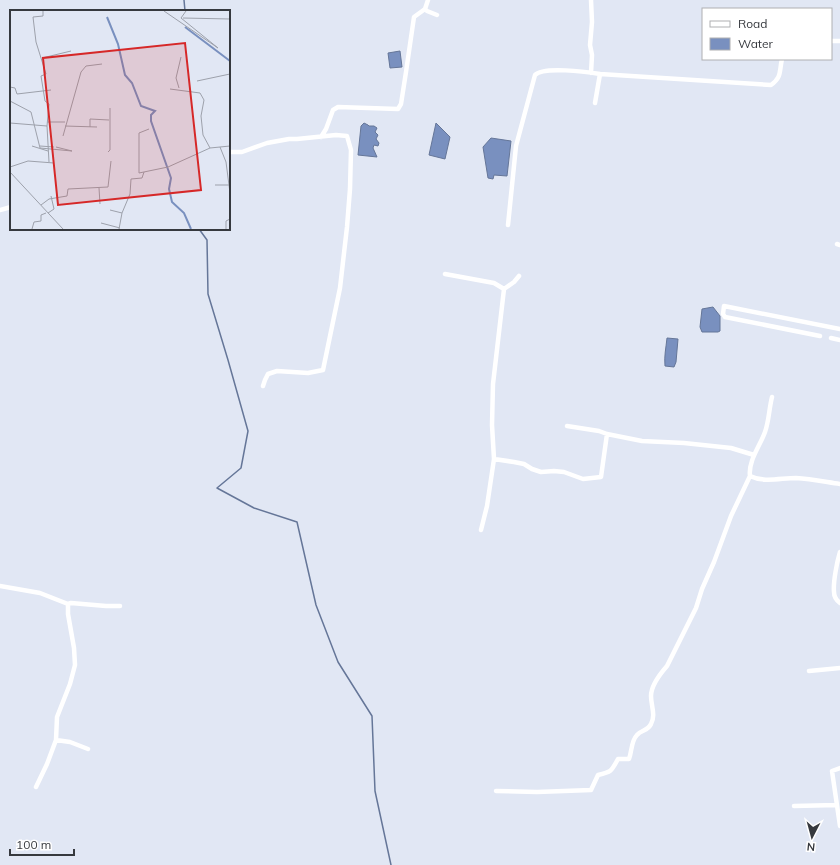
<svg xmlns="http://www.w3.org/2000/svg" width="840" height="865" viewBox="0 0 840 865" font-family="Mulish,sans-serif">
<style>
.water{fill:#7990bf;stroke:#657698}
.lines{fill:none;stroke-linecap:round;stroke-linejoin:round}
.stream{stroke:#657698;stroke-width:1.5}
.minor{stroke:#fff;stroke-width:4.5}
.inset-river{fill:none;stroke:#7990bf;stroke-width:2}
.inset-road{fill:none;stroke:#9da1ab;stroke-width:1}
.view{fill:#d62828;fill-opacity:0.15;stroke:#d62828;stroke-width:2}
.inset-edge{fill:none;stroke:#36393e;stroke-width:2}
</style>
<rect width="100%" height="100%" fill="#e1e7f4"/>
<path class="water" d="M 400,51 L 402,67 L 390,68 L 388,53 Z
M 364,123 L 368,125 L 369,126 L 374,126 L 377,128 L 375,132 L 378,135 L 376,139 L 379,143 L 378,146 L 374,145 L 373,148 L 377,157 L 358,155 L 361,126 Z
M 436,123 L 450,137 L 445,159 L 429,155 Z
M 491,138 L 511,141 L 507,176 L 494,175 L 493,179 L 488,178 L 483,147 Z
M 713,307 L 720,316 L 720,331 L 718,332 L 702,332 L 700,327 L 702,309 Z
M 667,338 L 678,339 L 676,362 L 674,367 L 665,366 C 664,356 666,348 667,338 Z"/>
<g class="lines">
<path class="stream" d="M 184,0 L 185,11
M 199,229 L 207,240 L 208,294 L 228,360 L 248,431 L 241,468 L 217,488 L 254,508 L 297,522 L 316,605 L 338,662 L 372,716 L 375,791 L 391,865"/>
<path class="minor" d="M 425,9 L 427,11 L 437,15
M 831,41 L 840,41
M 591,73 L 592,55 L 590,45 L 592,22 L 591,0
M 595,103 L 600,74
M 321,137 L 326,129 L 333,110 L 338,107 L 398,109 L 401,104 L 406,72 L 414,17 L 425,9 L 428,0
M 229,152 L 242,152 L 267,143 L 289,139 L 297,139 L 336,135 L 347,136 L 351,150 L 350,189 L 347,227 L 340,288 L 323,370 L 308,373 L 277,371 L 268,374 L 265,380 L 263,386
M 0,210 L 11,207
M 508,225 L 516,146 L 535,75 C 543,66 587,72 600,74 L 771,85 C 782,77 779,72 782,59
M 837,244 L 840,245
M 445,274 L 494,283 L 504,289
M 820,336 L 725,317 L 723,314 L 724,306 L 840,329
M 831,338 L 840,340
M 567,426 L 599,431 L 607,434 L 642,441 L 684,443 L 731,448 L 754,455
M 494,459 L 514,462 L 524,464 L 532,469 L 541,472 L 554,471 L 564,472 L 583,479 L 601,477 L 607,434
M 750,476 C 764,483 781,478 796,478 C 811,479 826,482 840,484
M 481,530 L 487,506 L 494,459 L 492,425 L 493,384 L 504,289 L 514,282 L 519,276
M 840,552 C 837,562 833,582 834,592 C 834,597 836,600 840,603
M 0,586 L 40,593 L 68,604 L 71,603 L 106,606 L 120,606
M 809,671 L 840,668
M 56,740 L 70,742 L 88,749
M 840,768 L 832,771 L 840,826
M 36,787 L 47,764 L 56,740 L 57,717 L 70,684 L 75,665 L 74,648 L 68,614 L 68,604
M 496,791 L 537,792 L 591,790 L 598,775 C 611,772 611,772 618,759 L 629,759 C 632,751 631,741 637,735 C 641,730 648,731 651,724 C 656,715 651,706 651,696 C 651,685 660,674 667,666 L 696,608 L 702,589 L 714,562 L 731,516 L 750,476 C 748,461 760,446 765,432 C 769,421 769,409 772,397
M 794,806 L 837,805"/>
</g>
<g transform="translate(10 10)">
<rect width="220" height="220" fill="#e1e7f4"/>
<path class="inset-river" d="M 97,7 L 108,34 L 115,65 L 122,73 L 131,96 L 145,101 L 141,105 L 141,111 L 161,168 L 159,179 L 162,192 L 174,203 L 181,219M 175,17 L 220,51"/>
<path class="inset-road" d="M 154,1 L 208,38 L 171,8 L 176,1M 173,8 L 220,9M 32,48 L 61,41M 187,71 L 220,64M 0,77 L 5,78 L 7,84 L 41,80M 169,78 L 166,68 L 171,47M 160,79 L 190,83 L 194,90 L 191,106 L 193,125 L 200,138M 0,91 L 21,102 L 30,138 L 62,141M 37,112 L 55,112M 0,113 L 37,116 L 39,94 L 35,91 L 31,66 L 36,64 L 26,32 L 23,7 L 33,6 L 33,1M 37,116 L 39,152M 55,116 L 87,117M 80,117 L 80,109 L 99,110M 139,119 L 129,123 L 129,163 L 158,157 L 200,138 L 220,136M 53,126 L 71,62 L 76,56 L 92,54M 22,136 L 38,141M 30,136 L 44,137M 46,137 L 62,141M 210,137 L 216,152 L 220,183M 98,142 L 100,140 L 100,98M 0,157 L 18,151 L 44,153M 0,162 L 53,219M 205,175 L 220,175M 89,178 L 90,194M 31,195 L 39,189 L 57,186 L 58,179 L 98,177 L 101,151M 100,200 L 112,203M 38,203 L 44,199 L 41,186M 91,213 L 110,218M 22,219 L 24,212 L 31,211 L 31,205 L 36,203M 109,219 L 112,203 L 120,184 L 121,169 L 132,168 L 134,162M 216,219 L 216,211 L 220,209"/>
<path class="view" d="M 175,33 L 191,180 L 48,195 L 33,48 Z"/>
<rect width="220" height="220" class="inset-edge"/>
</g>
<rect x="702" y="8" width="130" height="52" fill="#ffffff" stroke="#afb0b2"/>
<rect x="710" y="21" width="20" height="6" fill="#ffffff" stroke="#afb0b2"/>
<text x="738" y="28" font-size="12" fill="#36393e">Road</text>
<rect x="710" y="38" width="20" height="12" fill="#7990bf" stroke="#afb0b2"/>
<text x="738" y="48" font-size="12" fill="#36393e">Water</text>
<g transform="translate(812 837) rotate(186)" stroke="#ffffff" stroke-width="3" paint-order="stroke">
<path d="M0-3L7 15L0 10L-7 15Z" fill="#36393e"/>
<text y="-6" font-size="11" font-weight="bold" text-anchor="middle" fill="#36393e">N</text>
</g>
<path d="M10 849v6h64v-6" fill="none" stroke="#36393e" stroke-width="2"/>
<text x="16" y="849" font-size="12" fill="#36393e" stroke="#ffffff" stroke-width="3" paint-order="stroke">100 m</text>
</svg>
